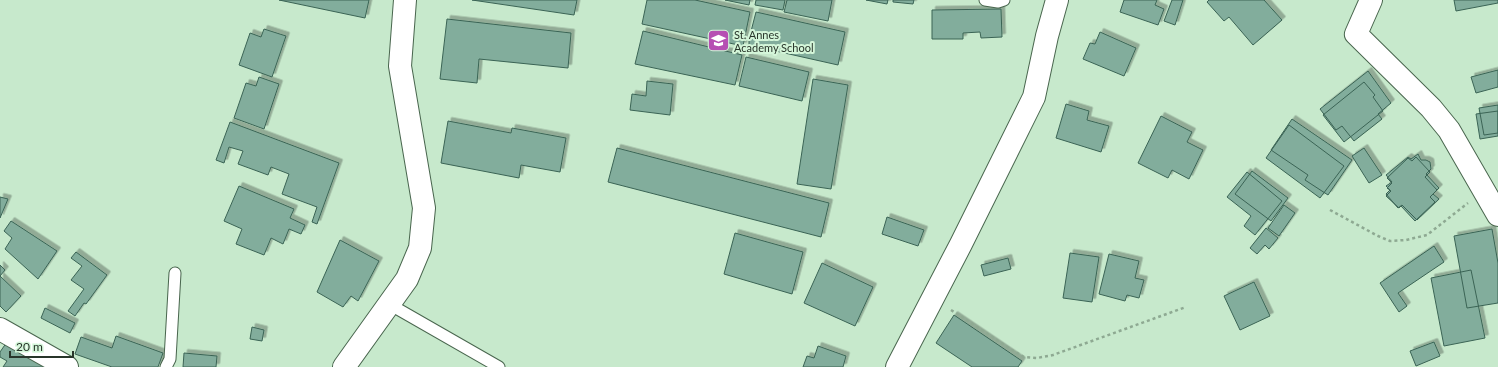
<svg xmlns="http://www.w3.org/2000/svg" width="1498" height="367" viewBox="0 0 1498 367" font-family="Lato,sans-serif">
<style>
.building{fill:#82ad9c;stroke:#3b6455;filter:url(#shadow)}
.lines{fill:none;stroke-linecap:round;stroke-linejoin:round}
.lane-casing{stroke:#49664e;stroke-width:13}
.street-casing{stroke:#49664e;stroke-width:24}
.path{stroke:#8ea992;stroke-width:2.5;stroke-dasharray:3 3;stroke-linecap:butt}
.lane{stroke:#fff;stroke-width:11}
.street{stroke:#fff;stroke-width:22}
.labels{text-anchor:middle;stroke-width:4;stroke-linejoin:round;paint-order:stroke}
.poi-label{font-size:11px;fill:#28352a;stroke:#d4f6d9;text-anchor:start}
</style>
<defs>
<filter id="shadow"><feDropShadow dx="3.5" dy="-3.5" stdDeviation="0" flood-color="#0004"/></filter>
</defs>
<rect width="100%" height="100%" fill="#c7e9cc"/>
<path class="building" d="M 279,0 L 369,0 L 365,18 Z
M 472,0 L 577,0 L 574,15 Z
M 647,0 L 695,0 L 750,12 L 743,46 L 642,24 Z
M 725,0 L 750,0 L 749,5 Z
M 756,0 L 785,0 L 783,10 L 755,5 Z
M 787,0 L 832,0 L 828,21 L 784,12 Z
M 866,0 L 888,0 L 887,4 Z
M 893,0 L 914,0 L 913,4 L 893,2 Z
M 1124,0 L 1157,0 L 1155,5 L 1164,9 L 1158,25 L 1120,12 Z
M 1172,0 L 1183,0 L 1175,25 L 1164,21 Z
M 1209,0 L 1264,0 L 1282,20 L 1253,45 L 1229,17 L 1224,21 L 1207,2 Z
M 1454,0 L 1498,0 L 1498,3 L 1456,11 Z
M 1001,9 L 1002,37 L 981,38 L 980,32 L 963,33 L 963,39 L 932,39 L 932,10 Z
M 756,12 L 845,32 L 838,65 L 749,45 L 749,39 Z
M 447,19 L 571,33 L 568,68 L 479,59 L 477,83 L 440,79 Z
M 264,29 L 286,36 L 272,77 L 239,65 L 250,33 L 261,37 Z
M 643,31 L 742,55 L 735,85 L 635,64 Z
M 1100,32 L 1136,48 L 1124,76 L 1083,59 L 1090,43 L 1095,44 Z
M 746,57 L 809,72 L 802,101 L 739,86 Z
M 1498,70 L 1498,87 L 1476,93 L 1471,77 Z
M 1368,71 L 1391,103 L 1378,114 L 1382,119 L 1354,141 L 1342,126 L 1336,130 L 1320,109 Z
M 259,77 L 279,84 L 264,129 L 234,118 L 246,83 L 256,86 Z
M 813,79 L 848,85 L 831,189 L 797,184 Z
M 647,81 L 673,84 L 670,115 L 630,110 L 632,94 L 646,96 Z
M 1364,82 L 1375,95 L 1373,97 L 1383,111 L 1344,142 L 1323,115 Z
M 1066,104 L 1089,111 L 1087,120 L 1109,126 L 1101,152 L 1056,138 Z
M 1498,105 L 1498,133 L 1484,135 L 1479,108 Z
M 1498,111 L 1498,136 L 1480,139 L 1476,114 Z
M 1161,116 L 1192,132 L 1187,142 L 1203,150 L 1189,179 L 1172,170 L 1168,178 L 1138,163 Z
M 1292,119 L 1352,160 L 1328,195 L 1305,180 L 1308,175 L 1271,150 Z
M 448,121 L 511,133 L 512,128 L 566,138 L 560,172 L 521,165 L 519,178 L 441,163 Z
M 230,122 L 339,163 L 317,224 L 312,222 L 317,207 L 282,194 L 289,174 L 271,167 L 268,175 L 238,164 L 243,151 L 229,147 L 224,163 L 216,160 Z
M 1289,125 L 1344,166 L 1320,198 L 1266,158 Z
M 617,148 L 829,203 L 821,237 L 608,182 Z
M 1364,148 L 1382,175 L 1369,183 L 1352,156 Z
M 1418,154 L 1421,160 L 1426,160 L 1430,162 L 1431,169 L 1426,174 L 1439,188 L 1433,194 L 1439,199 L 1417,220 L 1402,205 L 1398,208 L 1386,194 L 1390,190 L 1386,186 L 1392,182 L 1386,175 L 1408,157 L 1411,159 Z
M 1416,157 L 1430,172 L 1425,177 L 1437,190 L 1430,197 L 1435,202 L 1415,221 L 1401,206 L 1399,208 L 1386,196 L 1391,191 L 1387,188 L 1392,183 L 1387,178 L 1408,158 L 1412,161 Z
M 1252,171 L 1288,198 L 1271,221 L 1235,194 Z
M 1247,172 L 1282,201 L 1255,235 L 1244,226 L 1251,216 L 1227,197 Z
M 239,186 L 294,209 L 290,218 L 305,225 L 301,234 L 289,229 L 283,244 L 271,238 L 264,255 L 236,244 L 242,229 L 224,221 Z
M 0,197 L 8,199 L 0,218 Z
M 1284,205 L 1295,213 L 1279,236 L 1268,228 Z
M 887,217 L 924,230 L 918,246 L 882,234 Z
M 11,221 L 57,251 L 38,279 L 5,249 L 12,238 L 4,231 Z
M 1266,228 L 1278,238 L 1269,249 L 1265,245 L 1257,254 L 1250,248 Z
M 1492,229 L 1498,263 L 1498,303 L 1467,308 L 1454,236 Z
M 735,233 L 803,252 L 792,294 L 724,274 Z
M 340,240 L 379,261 L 358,301 L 351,296 L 343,307 L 317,292 Z
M 1434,246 L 1444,262 L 1398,293 L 1407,306 L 1399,312 L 1380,283 Z
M 76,252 L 107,275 L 86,304 L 84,303 L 75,316 L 68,311 L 84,289 L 71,280 L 82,266 L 71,258 Z
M 1070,253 L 1099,257 L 1092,302 L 1063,298 Z
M 1109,254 L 1139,261 L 1135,278 L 1144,280 L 1139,298 L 1127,295 L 1125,301 L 1099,294 Z
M 1008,258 L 1011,269 L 984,276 L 981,265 Z
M 822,263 L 873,287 L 855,326 L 804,303 Z
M 0,265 L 5,270 L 0,276 L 21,296 L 6,312 L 0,306 Z
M 1471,270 L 1485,338 L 1444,346 L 1431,278 Z
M 1254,282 L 1270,316 L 1240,330 L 1224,296 Z
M 45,308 L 75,323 L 70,333 L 41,318 Z
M 954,315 L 1022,361 L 1018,367 L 972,367 L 936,343 Z
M 252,327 L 264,330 L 262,341 L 250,339 Z
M 116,336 L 163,353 L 158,367 L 112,367 L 75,354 L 81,337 L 112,348 Z
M 9,339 L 52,367 L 3,367 L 7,361 L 0,357 L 0,352 Z
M 1434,342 L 1440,356 L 1416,366 L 1410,351 Z
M 818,346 L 846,356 L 843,367 L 803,367 L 807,356 L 814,358 Z
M 184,353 L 217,356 L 216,367 L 183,367 Z"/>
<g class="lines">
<defs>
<path id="lane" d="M 985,0 L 998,2 L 1004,0
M 389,304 L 499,367
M 166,367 L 170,359 L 175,273"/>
<path id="street" d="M 1371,0 L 1356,34 L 1431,108 L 1449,130 L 1498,215
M 0,329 L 67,367
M 344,367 L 407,279 L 420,248 L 424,208 L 400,66 L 405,0
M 897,367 L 961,244 L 1034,97 L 1047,36 L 1057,0"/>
</defs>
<use href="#lane" class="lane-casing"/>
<use href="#street" class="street-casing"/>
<path class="path" d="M 1330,210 L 1378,236 L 1390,241 L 1406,240 L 1427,235 L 1468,203
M 951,310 L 1012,350 L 1024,357 L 1037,358 L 1053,355 L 1186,307"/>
<use href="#lane" class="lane"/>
<use href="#street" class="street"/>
</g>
<defs>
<symbol id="school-square" viewBox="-11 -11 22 22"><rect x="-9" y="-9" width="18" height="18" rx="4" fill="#b64fb3" stroke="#d4f6d9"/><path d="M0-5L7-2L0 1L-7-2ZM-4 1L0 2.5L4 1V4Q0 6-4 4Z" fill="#fff"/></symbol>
</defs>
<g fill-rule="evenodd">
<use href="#school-square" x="706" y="28" width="25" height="25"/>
</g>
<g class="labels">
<g class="poi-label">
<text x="734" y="39">St. Annes<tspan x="734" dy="13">Academy School</tspan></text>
</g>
</g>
<path d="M10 351v6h63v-6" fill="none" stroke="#28352a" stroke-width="2"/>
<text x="16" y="351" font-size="12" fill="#28352a" stroke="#d4f6d9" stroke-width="3" paint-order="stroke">20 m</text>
</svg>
